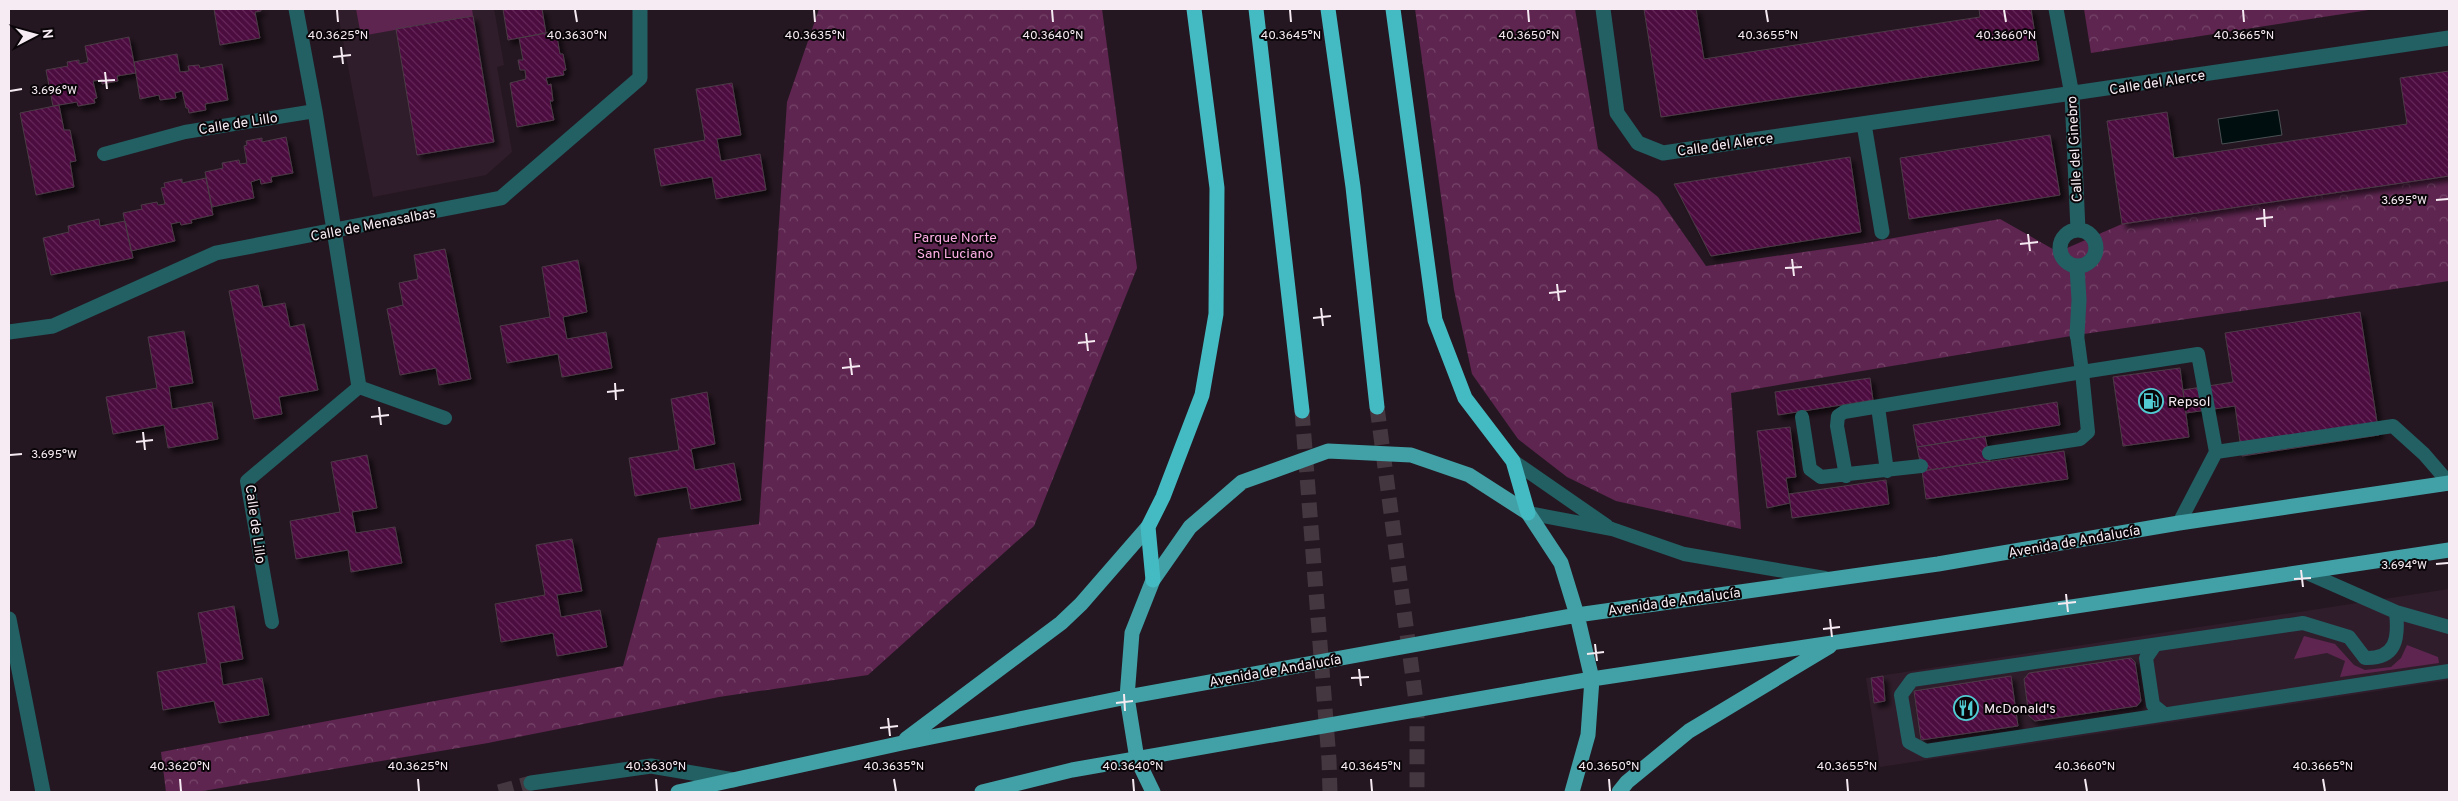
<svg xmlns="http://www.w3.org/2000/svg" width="2458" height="801" viewBox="0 0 2458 801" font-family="Overpass,sans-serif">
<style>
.built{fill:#301d2b}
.green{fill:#5e2550}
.park{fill:url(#park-crowns)}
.water{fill:#010e0f;stroke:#4a5053}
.building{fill:url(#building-back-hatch);stroke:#4b3b46;filter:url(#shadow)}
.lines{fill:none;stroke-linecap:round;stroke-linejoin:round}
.street-tunnel{stroke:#443740;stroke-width:15;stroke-dasharray:15 8;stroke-linecap:butt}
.highway-tunnel{stroke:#443740;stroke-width:15;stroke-dasharray:15 8;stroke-linecap:butt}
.lane{stroke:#226064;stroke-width:14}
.street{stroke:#226064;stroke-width:15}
.primary{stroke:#41a1a6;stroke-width:15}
.highway{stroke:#44bbc2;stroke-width:15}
.ticks{fill:none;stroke:#f6ebf2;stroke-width:2}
.labels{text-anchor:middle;stroke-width:4;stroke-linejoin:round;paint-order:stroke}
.street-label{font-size:14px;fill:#f6ebf2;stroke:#0a0508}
.park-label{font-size:14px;fill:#fdaee5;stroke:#0a0508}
.poi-label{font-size:14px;fill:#f6ebf2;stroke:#0a0508;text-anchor:start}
.ticks-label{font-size:12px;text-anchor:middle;fill:#f6ebf2;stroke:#0a0508;stroke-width:4;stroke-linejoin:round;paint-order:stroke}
</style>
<defs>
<pattern id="park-crowns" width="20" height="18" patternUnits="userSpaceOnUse" patternTransform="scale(1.25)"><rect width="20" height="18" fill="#5e2550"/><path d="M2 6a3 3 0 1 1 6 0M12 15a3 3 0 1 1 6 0" fill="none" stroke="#76456a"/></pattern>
<pattern id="building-back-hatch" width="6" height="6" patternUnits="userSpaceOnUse" patternTransform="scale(1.25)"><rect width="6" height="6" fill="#4b083e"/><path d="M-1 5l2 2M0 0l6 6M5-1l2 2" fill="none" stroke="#662c5a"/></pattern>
<filter id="shadow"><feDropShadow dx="4.5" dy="4.5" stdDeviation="2.5" flood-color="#0009"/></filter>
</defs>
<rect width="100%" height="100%" fill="#251721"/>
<path class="built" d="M 337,9 L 494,9 L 504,65 L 497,67 L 512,152 L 486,175 L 373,197 Z
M 2449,589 L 2449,680 L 1880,767 L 1866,678 Z"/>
<path class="green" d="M 356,9 L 472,9 L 473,16 L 361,36 Z
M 2304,636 L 2335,644 L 2354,665 L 2365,670 L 2391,667 L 2401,658 L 2407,645 L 2438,657 L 2439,663 L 2340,677 L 2345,661 L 2327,653 L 2294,659 Z"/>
<path class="park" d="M 819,9 L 1102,9 L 1137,268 L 1034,526 L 868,675 L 719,697 L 488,743 L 197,792 L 166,792 L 161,752 L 623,666 L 658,538 L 759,524 L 787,102 Z
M 1415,9 L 1575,9 L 1598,149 L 1658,197 L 1706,266 L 1866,243 L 2000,219 L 2058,252 L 2122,224 L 2449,176 L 2449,281 L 2077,335 L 1731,393 L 1741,529 L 1616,501 L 1567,477 L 1518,439 L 1472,374 L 1454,290 Z
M 2084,9 L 2375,9 L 2091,53 Z"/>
<path class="water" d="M 2278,110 L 2282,135 L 2222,144 L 2218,119 Z"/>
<path class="building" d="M 214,9 L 261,9 L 261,11 L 255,12 L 260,38 L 220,45 Z
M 503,9 L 542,9 L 546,33 L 508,40 Z
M 1644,9 L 1696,9 L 1704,59 L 1980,17 L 1979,9 L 2031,9 L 2039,60 L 1661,117 Z
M 473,16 L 494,142 L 417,155 L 396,29 Z
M 556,31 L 560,54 L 563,54 L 566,70 L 563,71 L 564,75 L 546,78 L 548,85 L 551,84 L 553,101 L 550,101 L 554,120 L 517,127 L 510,83 L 526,79 L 525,70 L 520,70 L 518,60 L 523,60 L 519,38 Z
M 129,37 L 136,73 L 117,76 L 118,81 L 102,84 L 102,80 L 93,81 L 97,98 L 94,99 L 95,103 L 78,106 L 77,102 L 53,106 L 46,70 L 68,66 L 67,62 L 79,60 L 79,64 L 88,62 L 85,46 Z
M 177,54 L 180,72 L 189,71 L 188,66 L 199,65 L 200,68 L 222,64 L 228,100 L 205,104 L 206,110 L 189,113 L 188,108 L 186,108 L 182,91 L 175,93 L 176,98 L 160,100 L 159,95 L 140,99 L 134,62 Z
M 2449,71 L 2449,176 L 2122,224 L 2107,121 L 2167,112 L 2174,158 L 2407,124 L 2400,78 Z
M 732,83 L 741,135 L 717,139 L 721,161 L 760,154 L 766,190 L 716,199 L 712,177 L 661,186 L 654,149 L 705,140 L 696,89 Z
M 59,105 L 64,130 L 70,130 L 76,161 L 70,162 L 74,187 L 36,195 L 20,113 Z
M 2050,135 L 2060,195 L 1909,219 L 1900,158 Z
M 286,137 L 293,173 L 271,177 L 272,182 L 261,184 L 260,179 L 251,182 L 254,198 L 212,207 L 205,172 L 223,168 L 222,163 L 239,160 L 240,164 L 247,163 L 244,146 L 247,145 L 246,141 L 262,138 L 262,142 Z
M 1850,157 L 1861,232 L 1711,256 L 1674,184 Z
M 206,178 L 213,215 L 191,220 L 192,223 L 181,225 L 180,222 L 171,224 L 175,241 L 131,251 L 123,213 L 142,209 L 141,205 L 157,202 L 158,205 L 165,204 L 161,188 L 165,187 L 164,183 L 182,179 L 182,183 Z
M 99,219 L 100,226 L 125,221 L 133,258 L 51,275 L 43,238 L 69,232 L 68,226 Z
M 445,249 L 471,379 L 439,385 L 436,368 L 400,375 L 387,309 L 403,305 L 399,283 L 418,279 L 414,255 Z
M 578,260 L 587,312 L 563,317 L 567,339 L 606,332 L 612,368 L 562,377 L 558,354 L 507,363 L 500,326 L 550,317 L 542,267 Z
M 258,285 L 263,307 L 285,303 L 290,327 L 304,324 L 318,390 L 279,397 L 282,414 L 254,419 L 229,291 Z
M 2360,312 L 2379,435 L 2242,456 L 2235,406 L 2186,413 L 2183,390 L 2233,382 L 2225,333 Z
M 184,331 L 193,383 L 169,387 L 172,409 L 212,402 L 218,439 L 168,448 L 164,425 L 113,434 L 106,397 L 157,388 L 148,337 Z
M 2180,368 L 2189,437 L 2123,446 L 2113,377 Z
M 1870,378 L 1873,400 L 1778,415 L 1775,392 Z
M 707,392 L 715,444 L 691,449 L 695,470 L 734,463 L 741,500 L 691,509 L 687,487 L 635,496 L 629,458 L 679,450 L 671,399 Z
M 2057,402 L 2060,425 L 1917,447 L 1913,425 Z
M 1790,427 L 1796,477 L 1786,478 L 1790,503 L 1767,508 L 1757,431 Z
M 1985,436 L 1990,461 L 1922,471 L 1917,447 Z
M 2064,451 L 2068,479 L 1926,499 L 1922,471 Z
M 367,455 L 377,508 L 352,512 L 356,533 L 395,527 L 402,563 L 351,572 L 348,550 L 296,559 L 290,521 L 340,512 L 331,462 Z
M 1886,480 L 1889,504 L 1792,518 L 1789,494 Z
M 572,539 L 582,591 L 557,595 L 561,617 L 600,610 L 607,647 L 557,656 L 553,633 L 501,642 L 495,604 L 545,595 L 536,545 Z
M 234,606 L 243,659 L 220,663 L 223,685 L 262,678 L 269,715 L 219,723 L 214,701 L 163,710 L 157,672 L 207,663 L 198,613 Z
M 2131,658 L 2135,662 L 2141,701 L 2137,706 L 2035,721 L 2029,716 L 2024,679 L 2029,673 Z
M 1883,676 L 1885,701 L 1874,703 L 1871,678 Z
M 2011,676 L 2018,726 L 1921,740 L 1914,691 Z"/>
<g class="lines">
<path class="street-tunnel" d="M 499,792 L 531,783"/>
<path class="highway-tunnel" d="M 1377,407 L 1417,709 L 1417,792
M 1302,411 L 1329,760 L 1330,792"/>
<path class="lane" d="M 104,154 L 185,132 L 315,111
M 2077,335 L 2082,372 L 2198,354 L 2216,452
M 1878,407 L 1887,471
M 1802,417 L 1810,469 L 1821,477 L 1921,466
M 1513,461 L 1607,526
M 1846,476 L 1837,426 L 1838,416 L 1844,412 L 2082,372 L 2088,432 L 2080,439 L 1989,453
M 1528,513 L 1612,529 L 1684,554 L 1825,578
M 2179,523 L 2216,452 L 2393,426 L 2424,454 L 2449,483
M 2305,572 L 2396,612 L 2449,627
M 2396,612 C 2399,639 2396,659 2365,658 L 2349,637 L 2303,623 L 1912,680 L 1901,695 L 1909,742 L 1926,751 L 2449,671
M 272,622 L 247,481 L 359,387 L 445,418
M 2155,645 L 2146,658 L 2153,705 L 2164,714"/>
<path class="street" d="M 296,9 L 315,111 L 359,387
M 1603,9 L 1617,113 L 1638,143 L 1663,153 L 2449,38
M 2056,9 L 2072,95 L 2078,230
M 1864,124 L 1882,232
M2060 248a18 18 0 1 1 36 0a18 18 0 1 1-36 0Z
M 2077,267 L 2079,300 L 2077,335
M 9,332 L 53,326 L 216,253 L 501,198 L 640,78 L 640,9
M 9,619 L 43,792
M 531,783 L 651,766 L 734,780"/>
<path class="primary" d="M 906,739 L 1061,623 L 1081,604 L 1148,527
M 678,792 L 902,743 L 1127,697 L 1577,615 L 1938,564 L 2179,523 L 2449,483
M 982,792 L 1072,770 L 1592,679 L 2449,550
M 1153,792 L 1137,759 L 1127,697 L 1132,633 L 1153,580 L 1190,527 L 1242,482 L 1328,451 L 1411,455 L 1469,475 L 1528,513 L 1561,563 L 1577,615 L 1592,679 L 1588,735 L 1572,792
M 1619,792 L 1627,782 L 1689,731 L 1830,646"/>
<path class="highway" d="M 1256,9 L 1302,411
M 1328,9 L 1353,187 L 1377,407
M 1393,9 L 1435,320 L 1465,398 L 1513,461 L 1528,513
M 1153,580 L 1148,527 L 1163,497 L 1202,395 L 1216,314 L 1217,188 L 1194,9"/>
</g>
<path class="ticks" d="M 337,10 L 338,22M 575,10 L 577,22M 814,10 L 815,22M 1052,10 L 1053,22M 1290,10 L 1291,22M 1528,10 L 1529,22M 1766,10 L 1768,22M 2004,10 L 2006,22M 2243,10 L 2244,22M 341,47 L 343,64M 333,57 L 351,55M 105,72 L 107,89M 98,81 L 115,80M 10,91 L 22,89M 2436,200 L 2448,199M 2264,209 L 2265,227M 2256,219 L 2273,217M 2028,234 L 2030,251M 2020,244 L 2038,242M 1792,259 L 1794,276M 1785,268 L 1802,267M 1557,284 L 1559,301M 1549,293 L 1566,291M 1321,308 L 1323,326M 1313,318 L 1331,316M 1086,333 L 1088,351M 1078,343 L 1095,341M 850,358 L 852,375M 842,368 L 860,366M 615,383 L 616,400M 607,392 L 624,390M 379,407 L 381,425M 371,417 L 389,415M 143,432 L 145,450M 136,442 L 153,440M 10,455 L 22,454M 2436,564 L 2448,563M 2301,570 L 2303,587M 2294,579 L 2311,578M 2066,594 L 2068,612M 2058,604 L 2076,602M 1830,619 L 1832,637M 1823,629 L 1840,627M 1595,644 L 1597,661M 1587,654 L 1604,652M 1359,669 L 1361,686M 1351,678 L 1369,677M 1124,694 L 1125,711M 1116,703 L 1133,701M 888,718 L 890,736M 880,728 L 898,726M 180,779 L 181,791M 418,779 L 419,791M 656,779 L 657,791M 894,779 L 896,791M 1133,779 L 1134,791M 1371,779 L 1372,791M 1609,779 L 1610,791M 1847,779 L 1848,791M 2085,779 L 2087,791M 2323,779 L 2325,791"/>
<defs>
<symbol id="fuel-ring" viewBox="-11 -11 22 22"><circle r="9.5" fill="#0a0508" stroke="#51ccd3" stroke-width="1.5"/><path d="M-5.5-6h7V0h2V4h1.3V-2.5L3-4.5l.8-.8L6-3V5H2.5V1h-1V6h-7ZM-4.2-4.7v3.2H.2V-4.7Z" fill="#51ccd3"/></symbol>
<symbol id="restaurant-ring" viewBox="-11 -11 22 22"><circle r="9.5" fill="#0a0508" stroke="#51ccd3" stroke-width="1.5"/><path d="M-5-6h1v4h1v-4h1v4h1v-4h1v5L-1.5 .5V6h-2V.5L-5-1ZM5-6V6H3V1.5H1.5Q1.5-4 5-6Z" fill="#51ccd3"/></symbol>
</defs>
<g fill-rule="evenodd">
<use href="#fuel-ring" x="2137" y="387" width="28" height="28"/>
<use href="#restaurant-ring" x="1952" y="694" width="28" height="28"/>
</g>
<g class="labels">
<g class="street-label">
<text transform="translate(2157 82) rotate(-9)" y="5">Calle del Alerce</text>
<text transform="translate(238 123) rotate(-9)" y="5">Calle de Lillo</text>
<text transform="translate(1725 144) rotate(-8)" y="5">Calle del Alerce</text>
<text transform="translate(2074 149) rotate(-93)" y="5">Calle del Ginebro</text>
<text transform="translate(373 224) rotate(-11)" y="5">Calle de Menasalbas</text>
<text transform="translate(256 524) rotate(82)" y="5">Calle de Lillo</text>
<text transform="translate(2074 541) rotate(-10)" y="5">Avenida de Andalucía</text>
<text transform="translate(1674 601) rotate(-8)" y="5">Avenida de Andalucía</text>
<text transform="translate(1275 670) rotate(-10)" y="5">Avenida de Andalucía</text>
</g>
<g class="park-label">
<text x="955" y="242">Parque Norte<tspan x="955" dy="16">San Luciano</tspan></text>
</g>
<g class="poi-label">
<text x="2168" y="406">Repsol</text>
<text x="1984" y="713">McDonald's</text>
</g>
</g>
<g class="ticks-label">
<text x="338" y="39">40.3625°N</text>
<text x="577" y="39">40.3630°N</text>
<text x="815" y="39">40.3635°N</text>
<text x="1053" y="39">40.3640°N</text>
<text x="1291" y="39">40.3645°N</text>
<text x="1529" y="39">40.3650°N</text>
<text x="1768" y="39">40.3655°N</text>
<text x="2006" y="39">40.3660°N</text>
<text x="2244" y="39">40.3665°N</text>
<text x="54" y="94">3.696°W</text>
<text x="2404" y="204">3.695°W</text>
<text x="54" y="458">3.695°W</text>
<text x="2404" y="569">3.694°W</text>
<text x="180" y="770">40.3620°N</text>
<text x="418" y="770">40.3625°N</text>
<text x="656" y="770">40.3630°N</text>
<text x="894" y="770">40.3635°N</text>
<text x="1133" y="770">40.3640°N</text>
<text x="1371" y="770">40.3645°N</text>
<text x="1609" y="770">40.3650°N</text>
<text x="1847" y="770">40.3655°N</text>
<text x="2085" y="770">40.3660°N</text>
<text x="2323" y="770">40.3665°N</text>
</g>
<rect width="2458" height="801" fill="none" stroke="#f6ebf2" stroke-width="20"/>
<g transform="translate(35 35) rotate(84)" stroke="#0a0508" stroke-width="4" paint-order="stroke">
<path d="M0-4L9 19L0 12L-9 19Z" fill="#f6ebf2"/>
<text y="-8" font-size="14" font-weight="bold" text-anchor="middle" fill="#f6ebf2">N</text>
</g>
</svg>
